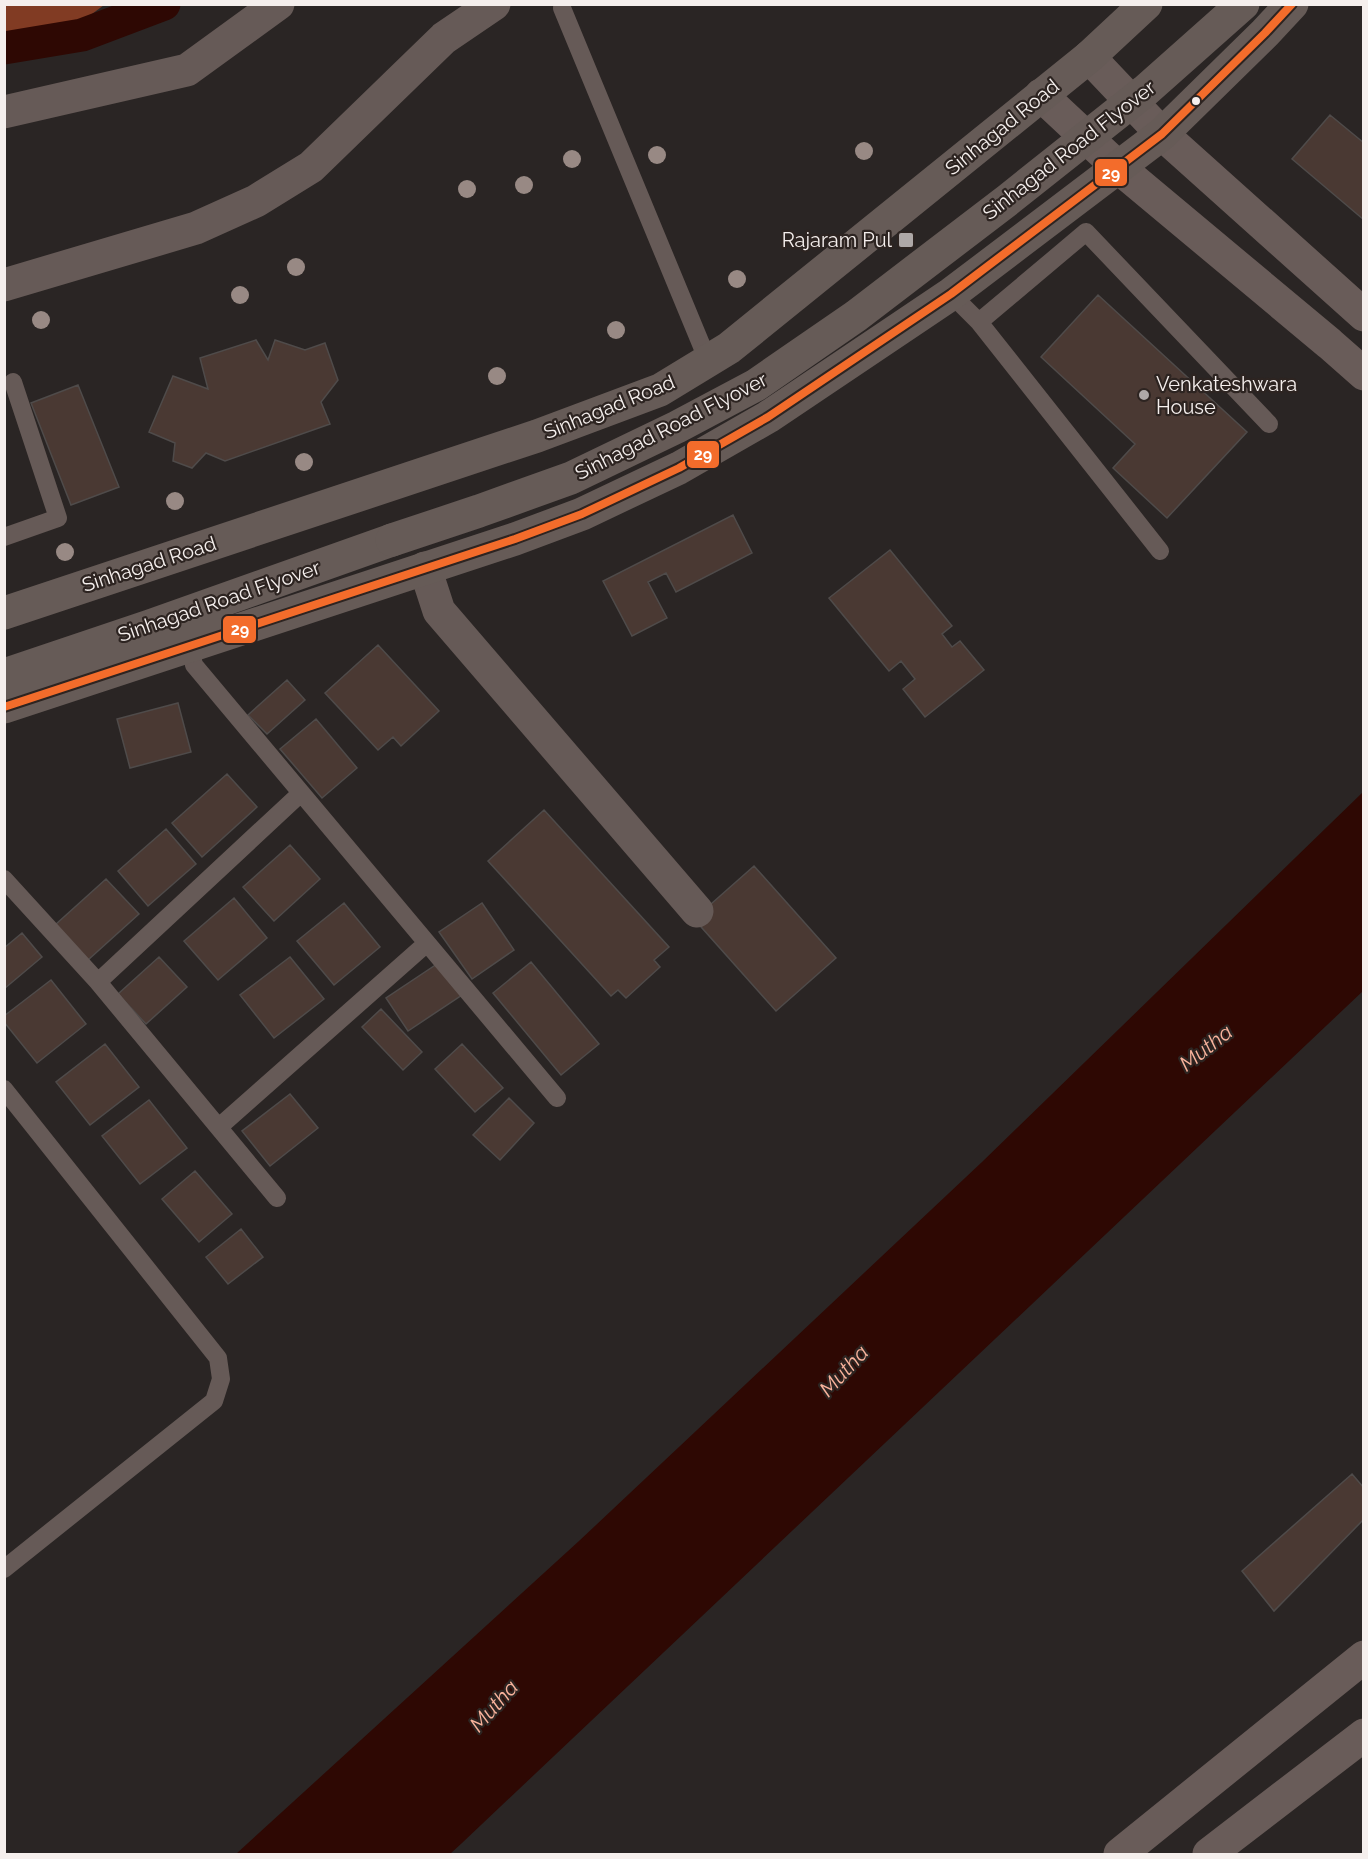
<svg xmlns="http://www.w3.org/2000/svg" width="1368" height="1859" viewBox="0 0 1368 1859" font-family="Raleway,sans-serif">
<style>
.forest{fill:#813b23}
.water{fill:#2e0803}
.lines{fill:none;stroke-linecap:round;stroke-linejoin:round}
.canal{stroke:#2e0803;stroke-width:33}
.building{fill:#4a3933;stroke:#4f4b4a;stroke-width:1.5}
.lane{stroke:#665a57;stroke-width:18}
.street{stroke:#665a57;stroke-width:33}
.secondary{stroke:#695c59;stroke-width:33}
.primary{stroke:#665b57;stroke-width:33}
.primary-bridge{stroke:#665b57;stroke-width:33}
.bus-1-casing{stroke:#2d2421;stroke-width:12}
.bus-1{stroke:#f36c2b;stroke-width:8}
.tree{fill:#988984}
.bus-dot{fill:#f5efed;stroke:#2d2421;stroke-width:2}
.poi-dot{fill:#aea8a7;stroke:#2d2421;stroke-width:2}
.labels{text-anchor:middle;stroke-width:4.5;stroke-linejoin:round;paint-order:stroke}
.street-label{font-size:20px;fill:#f5efed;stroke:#2d2421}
.poi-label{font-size:20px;fill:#f5efed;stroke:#2d2421;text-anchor:end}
.water-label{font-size:21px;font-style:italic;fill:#f9b39c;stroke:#2d2421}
.line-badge{stroke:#2d2421;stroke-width:2}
.badge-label{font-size:16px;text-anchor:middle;font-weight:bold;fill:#fff}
</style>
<rect width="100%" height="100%" fill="#2a2524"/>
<path class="forest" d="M 4,5 L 5,4 L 104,5 L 76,26 L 5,44 Z"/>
<path class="water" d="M 1363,792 L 1363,991 L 462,1843 L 450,1854 L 236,1854 L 579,1541 L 982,1162 Z"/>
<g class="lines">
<path class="canal" d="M 4,48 L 82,35 L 164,4"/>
</g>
<path class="building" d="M 1330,115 L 1364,143 L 1364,220 L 1292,159 Z
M 1098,295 L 1247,432 L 1167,518 L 1113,468 L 1135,444 L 1041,357 Z
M 256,340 L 268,360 L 275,340 L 305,350 L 325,343 L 338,380 L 321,402 L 330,424 L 225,461 L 206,453 L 192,468 L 173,461 L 175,443 L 149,432 L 173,376 L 208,389 L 200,358 Z
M 78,385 L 119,487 L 71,505 L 31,403 Z
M 733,515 L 752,553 L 676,592 L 666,573 L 648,582 L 667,618 L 632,636 L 603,581 Z
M 890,550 L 952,626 L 942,634 L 952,647 L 960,641 L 984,670 L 925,717 L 903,689 L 915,679 L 901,661 L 889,671 L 829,598 Z
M 378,645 L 439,711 L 401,746 L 393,737 L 378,750 L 325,693 Z
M 287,680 L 305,700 L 267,734 L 248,715 Z
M 178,703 L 191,752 L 130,768 L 117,719 Z
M 316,719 L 357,768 L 322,798 L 280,749 Z
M 227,774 L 257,807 L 202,857 L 172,823 Z
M 544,810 L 669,947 L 654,960 L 660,967 L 626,998 L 618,990 L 611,996 L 488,861 Z
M 166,829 L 196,864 L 148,906 L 118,871 Z
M 290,845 L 320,879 L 274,921 L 243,887 Z
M 754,866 L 836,958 L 776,1011 L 694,919 Z
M 106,879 L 139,914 L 88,960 L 55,925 Z
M 234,898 L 267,938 L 218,980 L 184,941 Z
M 344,903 L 380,947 L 334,985 L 297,941 Z
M 482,903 L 514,950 L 472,979 L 439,932 Z
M 22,933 L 42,957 L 4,989 L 4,948 Z
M 159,957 L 187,987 L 146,1024 L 118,994 Z
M 290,957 L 324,999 L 274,1038 L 240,995 Z
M 440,962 L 462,995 L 408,1031 L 386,998 Z
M 531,962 L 599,1044 L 561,1075 L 493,993 Z
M 51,980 L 86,1024 L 37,1063 L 4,1022 L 4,1016 Z
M 381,1009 L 422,1052 L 403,1070 L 362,1027 Z
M 105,1044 L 139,1087 L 90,1125 L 56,1082 Z
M 462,1044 L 503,1088 L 475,1112 L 435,1069 Z
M 290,1094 L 318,1128 L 270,1166 L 242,1131 Z
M 509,1098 L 534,1123 L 500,1160 L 473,1135 Z
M 149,1100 L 187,1148 L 140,1184 L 102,1136 Z
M 195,1171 L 232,1214 L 199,1242 L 162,1199 Z
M 241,1229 L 263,1257 L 228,1284 L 206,1257 Z
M 1352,1474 L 1364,1488 L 1364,1519 L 1274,1611 L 1242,1571 Z"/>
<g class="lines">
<path class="lane" d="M 562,8 L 708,361
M 951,294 L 979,322 L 1160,551
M 979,322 L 1086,232 L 1269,424
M 4,537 L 58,518 L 13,382
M 190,646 L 194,665 L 557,1098
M 4,879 L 98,982 L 277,1198
M 98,982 L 301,793
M 4,1089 L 218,1358 L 221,1379 L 214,1401 L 4,1569
M 219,1127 L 427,943"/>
<path class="street" d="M 4,112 L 187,70 L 278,4
M 4,285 L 196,228 L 256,201 L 311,167 L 444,38 L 494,4
M 425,568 L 439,611 L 697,911"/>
<path class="secondary" d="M 1089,57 L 1162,134 L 1364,315
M 1041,95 L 1118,167 L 1330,344 L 1364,374
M 1120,1854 L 1364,1657
M 1209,1854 L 1364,1735"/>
<path class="primary" d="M 4,613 L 537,436 L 660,390 L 729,348 L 1089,57 L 1146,4
M 4,675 L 150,626 L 392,540
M 4,707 L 515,539 L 582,514 L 679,468 L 768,417 L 951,294 L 1162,134 L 1265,33 L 1292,4"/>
<path class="primary-bridge" d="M 392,540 L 479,511 L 571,478 L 677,427 L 756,385 L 856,316 L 1009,199 L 1145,91 L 1243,4"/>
<defs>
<path id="bus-1" d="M 4,707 L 515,539 L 582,514 L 679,468 L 768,417 L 951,294 L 1162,134 L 1265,33 L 1292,4"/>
</defs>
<use href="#bus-1" class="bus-1-casing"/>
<use href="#bus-1" class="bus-1"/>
</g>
<g class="tree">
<circle cx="864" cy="151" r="9"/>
<circle cx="657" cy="155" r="9"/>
<circle cx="572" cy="159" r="9"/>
<circle cx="524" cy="185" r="9"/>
<circle cx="467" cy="189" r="9"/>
<circle cx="296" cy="267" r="9"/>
<circle cx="737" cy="279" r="9"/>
<circle cx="240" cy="295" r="9"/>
<circle cx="41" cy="320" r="9"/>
<circle cx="616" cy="330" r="9"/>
<circle cx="497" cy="376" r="9"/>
<circle cx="304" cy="462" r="9"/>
<circle cx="175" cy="501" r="9"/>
<circle cx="65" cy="552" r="9"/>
</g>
<circle class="bus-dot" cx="1196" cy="101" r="5"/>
<g class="poi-dot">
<rect x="898" y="232" width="16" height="16" rx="3"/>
<circle cx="1144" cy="395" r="6"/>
</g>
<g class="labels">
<g class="street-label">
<text transform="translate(1002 127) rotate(-39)" y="7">Sinhagad Road</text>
<text transform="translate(1069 150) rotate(-38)" y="7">Sinhagad Road Flyover</text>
<text transform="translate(609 407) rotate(-22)" y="7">Sinhagad Road</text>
<text transform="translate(671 426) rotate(-27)" y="7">Sinhagad Road Flyover</text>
<text transform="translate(149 564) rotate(-18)" y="7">Sinhagad Road</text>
<text transform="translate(219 601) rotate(-19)" y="7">Sinhagad Road Flyover</text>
</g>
<g class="poi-label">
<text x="892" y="247">Rajaram Pul</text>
<text x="1156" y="391" text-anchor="start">Venkateshwara<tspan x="1156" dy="23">House</tspan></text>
</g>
<g class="water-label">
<text transform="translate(1206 1048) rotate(-38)" y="7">Mutha</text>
<text transform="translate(844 1371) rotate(-47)" y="7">Mutha</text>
<text transform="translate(494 1706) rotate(-48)" y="7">Mutha</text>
</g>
</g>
<g class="line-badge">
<rect x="1094" y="158" width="34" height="29" rx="6" fill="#f36c2b"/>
<rect x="686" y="440" width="34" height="29" rx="6" fill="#f36c2b"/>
<rect x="222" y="615" width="35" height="29" rx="6" fill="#f36c2b"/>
</g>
<g class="badge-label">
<text x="1111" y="179">29</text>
<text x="703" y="460">29</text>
<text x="240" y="635">29</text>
</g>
<rect width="1368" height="1859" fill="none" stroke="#f5efed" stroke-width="12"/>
</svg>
